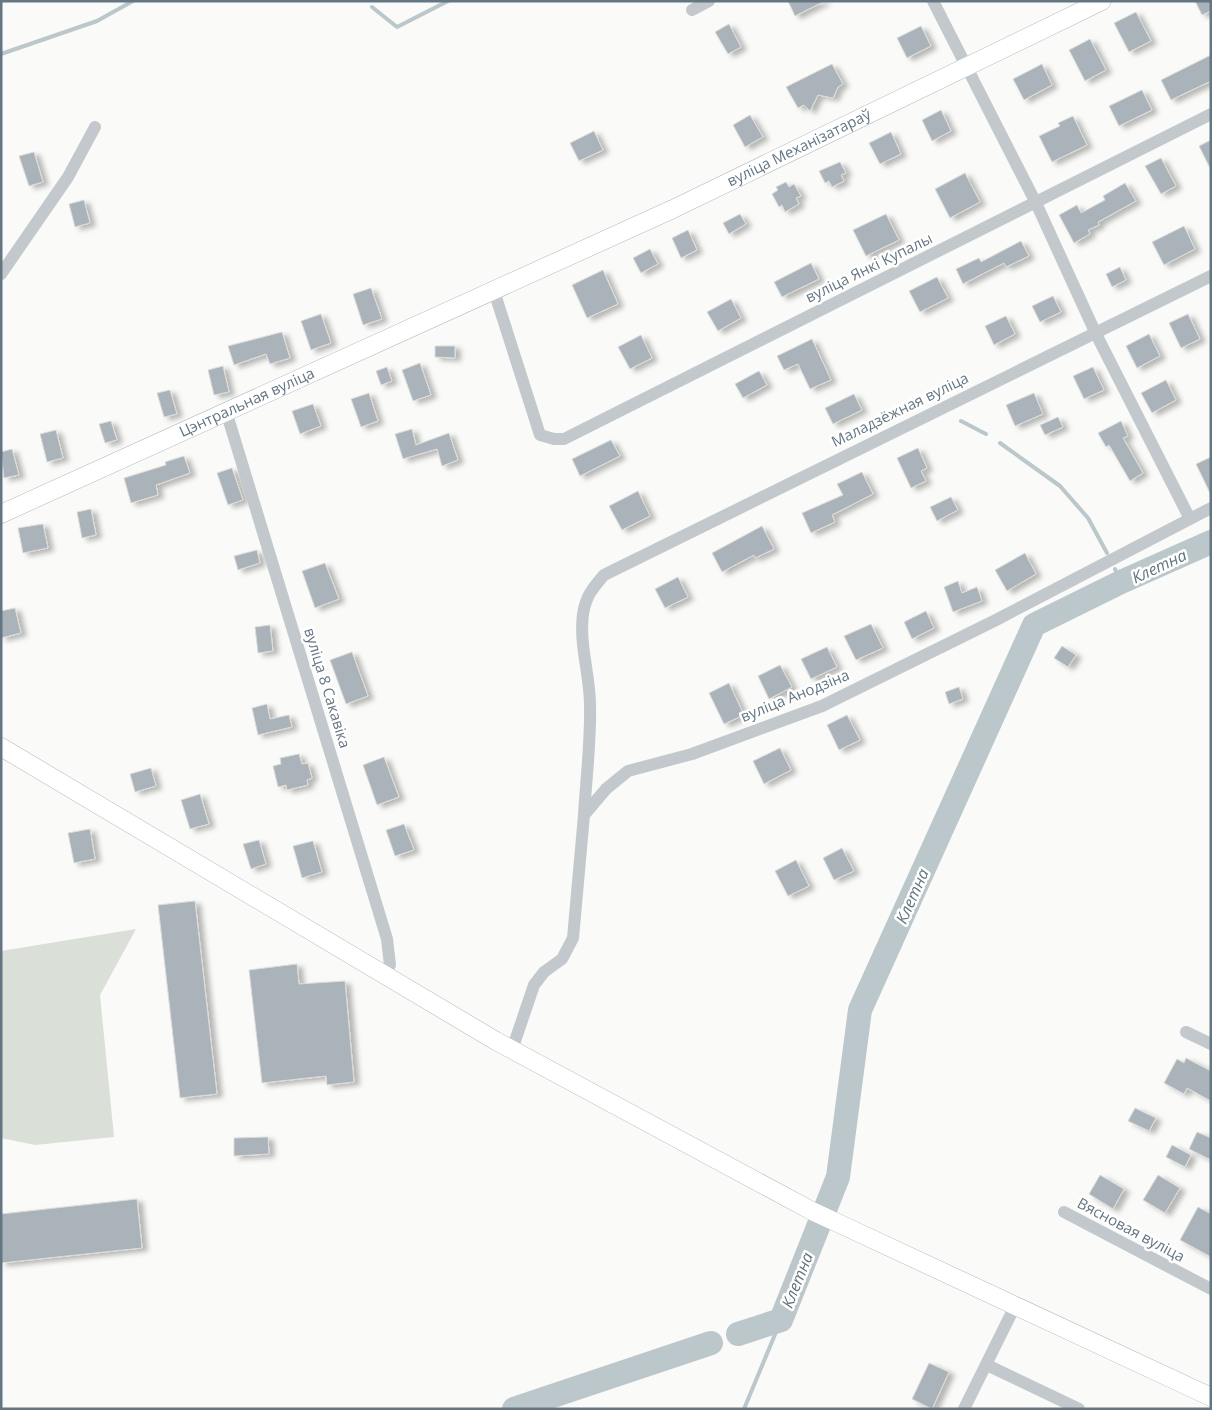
<svg xmlns="http://www.w3.org/2000/svg" width="1212" height="1410" viewBox="0 0 1212 1410" font-family="'Open Sans',sans-serif">
<style>
.green{fill:#dadfd7}
.lines{fill:none;stroke-linecap:round;stroke-linejoin:round}
.stream{stroke:#bbc7cb;stroke-width:4}
.river{stroke:#bbc7cb;stroke-width:24}
.building{fill:#aab3b9;stroke:#dcdcda;filter:url(#shadow)}
.secondary-casing{stroke:#b3babf;stroke-width:19}
.street{stroke:#c3c8cc;stroke-width:12}
.secondary{stroke:#fff;stroke-width:18}
.labels{text-anchor:middle;stroke-width:5;stroke-linejoin:round;paint-order:stroke}
.street-label{font-size:15px;fill:#657683;stroke:#fff}
.water-label{font-size:16px;font-style:italic;fill:#60757c;stroke:#fff}
</style>
<defs>
<filter id="shadow"><feDropShadow dx="5.5" dy="3" stdDeviation="2.5" flood-color="#0004"/></filter>
</defs>
<rect width="100%" height="100%" fill="#fafaf8"/>
<path class="green" d="M 136,929 L 100,995 L 114,1137 L 35,1145 L 1,1138 L 1,951 Z"/>
<g class="lines">
<path class="stream" d="M 372,7 L 397,27 L 448,1
M 1,54 L 97,21 L 133,1
M 961,421 L 986,434
M 1000,443 L 1060,486 L 1088,518 L 1107,553
M 1115,569 L 1121,582
M 744,1409 L 781,1320"/>
<path class="river" d="M 738,1334 L 781,1320 L 838,1177 L 860,1010 L 1034,625 L 1121,582 L 1211,542
M 514,1409 L 711,1343"/>
</g>
<path class="building" d="M 788,1 L 825,1 L 795,16 Z
M 1195,1 L 1211,1 L 1211,11 L 1202,15 Z
M 1136,12 L 1151,41 L 1129,52 L 1114,23 Z
M 729,24 L 741,47 L 728,54 L 715,32 Z
M 921,26 L 931,46 L 907,58 L 897,38 Z
M 1090,39 L 1106,70 L 1085,81 L 1069,50 Z
M 1211,55 L 1211,81 L 1171,100 L 1161,80 Z
M 832,64 L 843,84 L 838,87 L 833,98 L 818,95 L 810,111 L 804,105 L 798,108 L 786,87 Z
M 1042,64 L 1052,85 L 1024,100 L 1013,79 Z
M 1142,90 L 1152,110 L 1119,126 L 1109,106 Z
M 941,110 L 951,131 L 932,141 L 922,120 Z
M 750,115 L 763,137 L 745,147 L 733,125 Z
M 1073,116 L 1087,145 L 1052,162 L 1039,136 L 1060,126 L 1058,123 Z
M 594,131 L 603,150 L 579,161 L 570,143 Z
M 891,132 L 901,154 L 880,164 L 869,143 Z
M 1211,140 L 1211,170 L 1199,146 Z
M 34,152 L 43,182 L 29,186 L 19,156 Z
M 1161,158 L 1176,186 L 1161,194 L 1145,166 Z
M 840,162 L 846,173 L 841,175 L 844,181 L 832,187 L 829,181 L 825,183 L 819,171 Z
M 965,173 L 980,202 L 950,218 L 935,189 Z
M 786,182 L 789,187 L 794,184 L 801,196 L 796,198 L 799,204 L 785,212 L 782,205 L 779,207 L 772,194 L 778,190 L 776,187 Z
M 1125,183 L 1136,201 L 1098,222 L 1099,225 L 1088,230 L 1090,234 L 1074,243 L 1059,215 L 1077,205 L 1081,213 L 1105,200 L 1103,196 Z
M 84,200 L 90,223 L 75,227 L 69,204 Z
M 740,214 L 746,224 L 729,234 L 723,223 Z
M 886,214 L 899,240 L 866,256 L 853,230 Z
M 1184,226 L 1195,249 L 1164,265 L 1152,242 Z
M 688,230 L 697,250 L 681,258 L 672,238 Z
M 1021,241 L 1029,256 L 1006,267 L 1004,263 L 963,284 L 956,269 L 979,258 L 981,262 Z
M 650,249 L 658,264 L 641,273 L 633,258 Z
M 811,263 L 819,279 L 782,297 L 774,282 Z
M 1120,267 L 1126,280 L 1112,287 L 1106,274 Z
M 603,270 L 618,304 L 587,318 L 572,285 Z
M 937,277 L 948,298 L 920,312 L 909,291 Z
M 371,288 L 382,319 L 363,325 L 353,294 Z
M 1053,296 L 1061,312 L 1040,322 L 1032,306 Z
M 731,299 L 741,318 L 718,331 L 707,312 Z
M 321,314 L 331,343 L 311,350 L 301,321 Z
M 1188,314 L 1200,339 L 1181,348 L 1169,323 Z
M 1006,316 L 1015,334 L 994,345 L 985,326 Z
M 282,332 L 290,358 L 270,364 L 266,354 L 234,365 L 228,346 Z
M 1149,334 L 1160,356 L 1137,368 L 1126,346 Z
M 641,335 L 652,358 L 630,369 L 618,347 Z
M 812,339 L 831,380 L 810,389 L 798,364 L 784,370 L 777,356 Z
M 435,346 L 455,346 L 455,358 L 435,357 Z
M 420,363 L 431,395 L 413,401 L 402,370 Z
M 223,366 L 229,392 L 214,395 L 208,370 Z
M 387,367 L 392,381 L 381,385 L 376,371 Z
M 1093,367 L 1104,390 L 1084,399 L 1073,376 Z
M 759,371 L 767,385 L 743,398 L 735,384 Z
M 1166,380 L 1176,400 L 1152,413 L 1141,393 Z
M 170,390 L 177,414 L 164,417 L 157,393 Z
M 369,393 L 378,421 L 361,427 L 351,399 Z
M 1034,393 L 1043,414 L 1015,426 L 1006,405 Z
M 854,394 L 862,410 L 833,424 L 825,408 Z
M 313,404 L 321,426 L 300,434 L 292,411 Z
M 1058,417 L 1063,427 L 1045,435 L 1040,425 Z
M 111,421 L 117,440 L 105,443 L 99,424 Z
M 1121,421 L 1128,436 L 1123,438 L 1143,473 L 1130,481 L 1109,445 L 1106,447 L 1098,433 Z
M 412,429 L 416,445 L 449,433 L 458,460 L 442,466 L 437,449 L 403,459 L 395,434 Z
M 56,430 L 63,458 L 47,462 L 40,434 Z
M 611,440 L 620,456 L 580,476 L 572,459 Z
M 918,448 L 927,468 L 921,471 L 926,481 L 911,488 L 897,458 Z
M 12,449 L 19,475 L 4,478 L 1,452 Z
M 184,456 L 190,473 L 156,485 L 158,495 L 131,503 L 124,478 L 166,465 L 165,462 Z
M 1211,457 L 1211,495 L 1196,464 Z
M 232,468 L 243,500 L 228,505 L 217,473 Z
M 862,472 L 873,494 L 832,515 L 835,522 L 811,533 L 802,513 L 843,495 L 837,484 Z
M 638,491 L 650,516 L 622,530 L 609,506 Z
M 951,497 L 958,510 L 937,521 L 930,507 Z
M 91,509 L 96,535 L 82,538 L 77,512 Z
M 43,524 L 48,548 L 23,553 L 18,528 Z
M 762,526 L 774,549 L 755,558 L 754,555 L 722,572 L 712,553 Z
M 257,550 L 260,563 L 238,570 L 234,556 Z
M 1025,553 L 1036,574 L 1007,591 L 995,570 Z
M 325,563 L 339,599 L 315,608 L 302,571 Z
M 678,577 L 688,597 L 665,608 L 655,589 Z
M 958,581 L 962,593 L 977,587 L 982,601 L 953,612 L 944,587 Z
M 15,608 L 21,633 L 1,638 L 1,611 Z
M 926,611 L 934,628 L 912,639 L 904,622 Z
M 871,624 L 883,648 L 856,660 L 844,636 Z
M 270,625 L 273,651 L 258,653 L 255,627 Z
M 1062,646 L 1076,655 L 1068,667 L 1054,658 Z
M 827,647 L 837,667 L 811,679 L 801,659 Z
M 352,652 L 368,696 L 346,704 L 330,660 Z
M 780,665 L 792,687 L 769,699 L 758,676 Z
M 729,683 L 744,715 L 724,724 L 709,693 Z
M 959,687 L 963,699 L 949,704 L 945,692 Z
M 267,704 L 270,719 L 289,715 L 292,727 L 258,735 L 252,708 Z
M 847,715 L 860,740 L 839,750 L 827,725 Z
M 780,748 L 791,770 L 764,784 L 753,761 Z
M 299,754 L 302,764 L 308,763 L 312,778 L 307,780 L 308,785 L 287,790 L 286,785 L 278,787 L 273,766 L 281,764 L 280,758 Z
M 384,757 L 399,797 L 377,805 L 363,765 Z
M 151,768 L 156,786 L 135,792 L 130,774 Z
M 200,794 L 209,824 L 190,829 L 181,800 Z
M 404,824 L 414,850 L 395,856 L 386,830 Z
M 90,829 L 95,859 L 74,863 L 68,833 Z
M 259,840 L 266,864 L 251,869 L 243,844 Z
M 313,841 L 322,872 L 302,878 L 293,846 Z
M 842,848 L 854,871 L 834,880 L 823,858 Z
M 796,860 L 809,886 L 788,896 L 775,871 Z
M 195,901 L 217,1094 L 180,1098 L 158,905 Z
M 297,964 L 299,984 L 345,981 L 354,1082 L 327,1085 L 326,1076 L 262,1083 L 249,970 Z
M 1186,1058 L 1211,1071 L 1211,1101 L 1187,1088 L 1184,1094 L 1164,1083 L 1177,1059 L 1184,1063 Z
M 1135,1108 L 1156,1118 L 1149,1131 L 1128,1121 Z
M 1197,1132 L 1211,1138 L 1211,1160 L 1189,1149 Z
M 268,1137 L 269,1154 L 234,1156 L 234,1138 Z
M 1172,1145 L 1191,1155 L 1185,1167 L 1166,1157 Z
M 1100,1175 L 1124,1189 L 1113,1209 L 1089,1194 Z
M 1158,1175 L 1180,1188 L 1165,1213 L 1143,1200 Z
M 137,1199 L 142,1248 L 1,1263 L 1,1214 Z
M 1198,1207 L 1211,1214 L 1211,1257 L 1180,1240 Z
M 929,1363 L 949,1372 L 932,1409 L 912,1399 Z"/>
<g class="lines">
<defs>
<g id="secondary">
<path id="s1" d="M 1,514 L 673,209 L 1102,1"/>
<path d="M 1,747 L 496,1041 L 812,1211 L 1211,1397"/>
</g>
</defs>
<use href="#secondary" class="secondary-casing"/>
<path class="street" d="M 933,1 L 1036,203 L 1096,334 L 1190,519
M 692,10 L 709,1
M 1,274 L 68,177 L 95,127
M 494,291 L 540,435 L 554,439 L 564,439 L 1211,114
M 226,411 L 387,939 L 390,965 L 385,974
M 584,815 C 586,779 591,742 590,705 C 590,675 579,645 583,614 C 586,596 592,589 604,575 L 1211,276
M 1186,1032 L 1211,1044
M 512,1050 L 534,985 L 544,972 L 562,959 L 573,938 L 584,815 L 606,789 L 628,771 L 692,754 L 822,706 L 996,620 L 1211,508
M 1064,1212 L 1211,1289
M 987,1365 L 1079,1409
M 964,1409 L 1015,1306"/>
<use href="#secondary" class="secondary"/>
</g>
<g class="labels">
<g class="street-label">
<text dy="5" stroke="none"><textPath href="#s1" startOffset="878">вуліца Механізатараў</textPath></text>
<text transform="translate(869 268) rotate(-26)" y="5">вуліца Янкі Купалы</text>
<text dy="5" stroke="none"><textPath href="#s1" startOffset="270">Цэнтральная вуліца</textPath></text>
<text transform="translate(900 410) rotate(-26)" y="5">Маладзёжная вуліца</text>
<text transform="translate(327 688) rotate(73)" y="5">вуліца 8 Сакавіка</text>
<text transform="translate(795 696) rotate(-22)" y="5">вуліца Анодзіна</text>
<text transform="translate(1131 1230) rotate(28)" y="5">Вясновая вуліца</text>
</g>
<g class="water-label">
<text transform="translate(1159 566) rotate(-25)" y="6">Клетна</text>
<text transform="translate(912 896) rotate(-66)" y="6">Клетна</text>
<text transform="translate(797 1280) rotate(-68)" y="6">Клетна</text>
</g>
</g>
<rect width="1212" height="1410" fill="none" stroke="#657683" stroke-width="5"/>
</svg>
